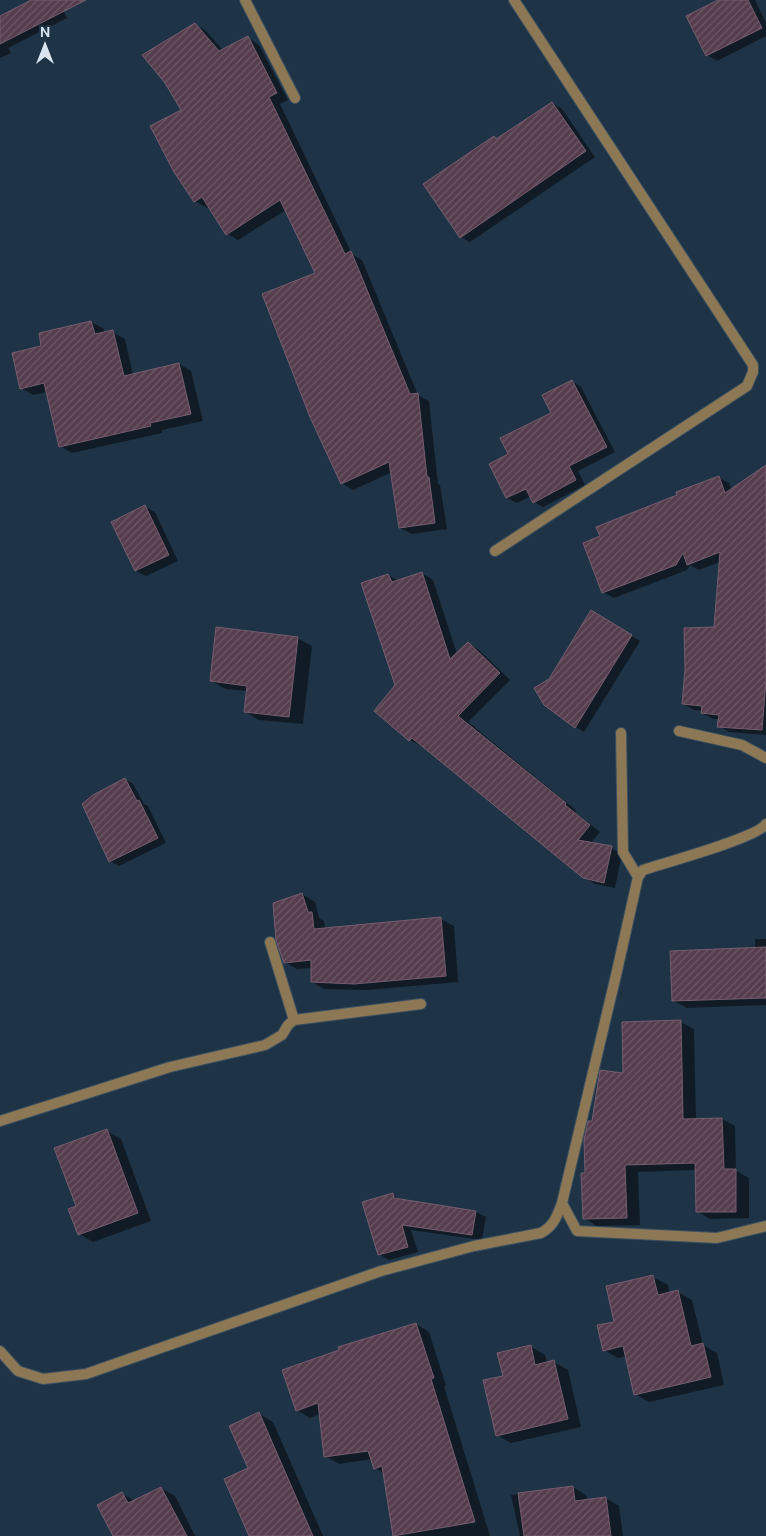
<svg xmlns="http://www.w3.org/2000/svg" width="766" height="1536" viewBox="0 0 766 1536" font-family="'DM Sans',sans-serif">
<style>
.shadow{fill:#0007}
.building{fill:url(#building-hatch);stroke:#765d6f}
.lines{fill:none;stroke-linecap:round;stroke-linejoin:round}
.street-casing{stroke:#3c5061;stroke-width:12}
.street{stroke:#8c7854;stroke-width:10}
</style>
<defs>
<pattern id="building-hatch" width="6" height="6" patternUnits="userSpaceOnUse" patternTransform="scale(1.25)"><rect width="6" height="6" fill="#553d4e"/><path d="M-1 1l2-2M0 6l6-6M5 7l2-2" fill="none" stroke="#6d5968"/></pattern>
</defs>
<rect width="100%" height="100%" fill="#1e3446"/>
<path class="shadow" d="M 34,0 L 58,0 L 67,18 L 8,48 L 11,53 L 0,58 L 0,17 Z
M 721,0 L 755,0 L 766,23 L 766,36 L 717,61 L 707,55 Z
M 195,24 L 206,31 L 223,50 L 248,38 L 259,45 L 288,100 L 280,104 L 352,254 L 362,260 L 418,395 L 429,401 L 438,484 L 440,485 L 447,529 L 412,534 L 400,528 L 392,472 L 353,490 L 342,483 L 316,274 L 286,210 L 238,240 L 227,234 L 210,206 L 207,208 L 195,201 L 183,110 Z
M 552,103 L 562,109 L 595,157 L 470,242 L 461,237 L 494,138 L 498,140 Z
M 91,322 L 104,329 L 104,333 L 112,332 L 125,339 L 133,375 L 179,364 L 191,371 L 203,421 L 162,430 L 162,433 L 72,453 L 60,446 L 47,392 L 33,395 L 21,388 L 43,346 Z
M 572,381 L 581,387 L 615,452 L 578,471 L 585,485 L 543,507 L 534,502 L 531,496 L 517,503 L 507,498 L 491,465 L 510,455 L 552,413 Z
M 766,466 L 766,735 L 729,732 L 719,726 L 719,719 L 713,719 L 702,713 L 702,711 L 694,710 L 683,704 L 715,628 L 720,562 L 699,570 L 690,565 L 687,570 L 614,598 L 603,592 L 602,537 L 679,496 L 718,477 L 729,483 L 732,490 Z
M 145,507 L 155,512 L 178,561 L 146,576 L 136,571 Z
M 422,573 L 433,580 L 457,654 L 468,643 L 479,650 L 510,680 L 468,722 L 576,810 L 575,812 L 600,832 L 591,843 L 611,848 L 622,854 L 615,888 L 595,884 L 584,877 L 422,745 L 421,746 L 410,740 L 375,711 L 396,685 L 388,575 L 399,581 Z
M 591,612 L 640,641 L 584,732 L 576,727 L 550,680 Z
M 297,638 L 312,646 L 303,724 L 259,720 L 245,712 L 248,691 L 226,689 L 211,681 Z
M 125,779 L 133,784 L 144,804 L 148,806 L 166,843 L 119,866 L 110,861 Z
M 302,894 L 315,902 L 319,918 L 324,921 L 325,929 L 441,919 L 454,926 L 458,982 L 367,990 L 324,989 L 312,982 L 312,968 L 297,969 L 285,962 Z
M 755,939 L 766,939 L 766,1005 L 687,1008 L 674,1001 L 755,948 Z
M 681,1022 L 694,1029 L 696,1120 L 722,1119 L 735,1126 L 736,1171 L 749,1178 L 749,1218 L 710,1219 L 697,1211 L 696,1170 L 638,1172 L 640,1225 L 597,1226 L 584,1218 L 586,1174 L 593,1122 L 624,1074 L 623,1023 Z
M 107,1131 L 121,1139 L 151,1221 L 93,1242 L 79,1234 L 77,1207 Z
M 392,1195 L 402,1200 L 476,1212 L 486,1217 L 482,1240 L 411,1230 L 418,1252 L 389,1260 L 379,1254 Z
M 653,1277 L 668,1285 L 670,1294 L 678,1292 L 692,1300 L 703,1345 L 717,1353 L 724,1385 L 649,1402 L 635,1394 L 626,1356 L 618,1358 L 604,1350 L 616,1322 Z
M 416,1324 L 429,1332 L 446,1386 L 444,1386 L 490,1536 L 394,1536 L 384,1473 L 375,1468 L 372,1459 L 339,1464 L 325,1456 L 320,1414 L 310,1418 L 297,1410 Z
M 530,1346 L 545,1355 L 547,1363 L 554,1362 L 568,1370 L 581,1427 L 511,1443 L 497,1435 L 504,1377 Z
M 259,1414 L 273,1422 L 323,1536 L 250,1536 L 249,1469 Z
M 573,1487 L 586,1495 L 587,1501 L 606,1498 L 619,1506 L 623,1536 L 520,1536 L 511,1495 Z
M 161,1488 L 175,1496 L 195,1536 L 115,1536 L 122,1494 L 135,1501 Z"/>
<path class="building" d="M 31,0 L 86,0 L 0,44 L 0,16 Z
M 718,0 L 748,0 L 762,28 L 706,56 L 686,16 Z
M 195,23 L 219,51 L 248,36 L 277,93 L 269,97 L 345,254 L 351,251 L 410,394 L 418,393 L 427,477 L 429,477 L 435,523 L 399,528 L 389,462 L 341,484 L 310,417 L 262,294 L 315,273 L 280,200 L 226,235 L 202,197 L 194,202 L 174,172 L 150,126 L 181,110 L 165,83 L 142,55 Z
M 552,102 L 586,151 L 460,238 L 423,184 L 494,136 L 496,139 Z
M 91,321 L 95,334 L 113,330 L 124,376 L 179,363 L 191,414 L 150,423 L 151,426 L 59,447 L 44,383 L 20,389 L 12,353 L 41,346 L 39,333 Z
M 572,380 L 607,447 L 569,466 L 576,480 L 533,503 L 526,489 L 506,498 L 489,464 L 508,454 L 500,438 L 551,413 L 542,395 Z
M 766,465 L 766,680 L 762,730 L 717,727 L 719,715 L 701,713 L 702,706 L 682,704 L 685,669 L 684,628 L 714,627 L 720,552 L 687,565 L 683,553 L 676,565 L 602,593 L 583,543 L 600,536 L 596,527 L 677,495 L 676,492 L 719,476 L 725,493 Z
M 145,505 L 169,555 L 135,571 L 111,522 Z
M 422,572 L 450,659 L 468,642 L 500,673 L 458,716 L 566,803 L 565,805 L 590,825 L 578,840 L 612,846 L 604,883 L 583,878 L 412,738 L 409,741 L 374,711 L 395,685 L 361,583 L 388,574 L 392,582 Z
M 591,610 L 632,635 L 575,728 L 544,705 L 534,688 L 549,679 Z
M 216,627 L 298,637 L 289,717 L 244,712 L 247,686 L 210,681 Z
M 125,778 L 137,801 L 139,800 L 158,838 L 109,862 L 82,804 L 93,795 Z
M 302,893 L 308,912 L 312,912 L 314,929 L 441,917 L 446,976 L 354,984 L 311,982 L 311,960 L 284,963 L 276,940 L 273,903 Z
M 766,947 L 766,998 L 672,1001 L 670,951 Z
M 681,1020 L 683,1119 L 722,1118 L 724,1169 L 736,1169 L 736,1212 L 696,1212 L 695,1163 L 625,1165 L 627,1218 L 583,1219 L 581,1173 L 585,1173 L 584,1140 L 588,1121 L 592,1121 L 600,1070 L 623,1073 L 622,1022 Z
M 107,1129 L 138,1213 L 78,1235 L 68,1209 L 76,1206 L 54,1148 Z
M 393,1193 L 394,1198 L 476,1211 L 472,1235 L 402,1225 L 408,1247 L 378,1255 L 362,1202 Z
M 653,1275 L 658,1295 L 678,1290 L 691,1346 L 703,1343 L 711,1377 L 634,1395 L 623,1346 L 603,1351 L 597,1325 L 614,1322 L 606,1286 Z
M 416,1323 L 434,1378 L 431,1379 L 475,1522 L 393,1536 L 382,1466 L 374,1469 L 368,1451 L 324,1457 L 318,1403 L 296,1411 L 282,1370 L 339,1350 L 338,1347 Z
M 531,1345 L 535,1365 L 554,1360 L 568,1419 L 496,1436 L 483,1380 L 503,1376 L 497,1353 Z
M 259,1412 L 313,1536 L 249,1536 L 224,1479 L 248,1468 L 229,1426 Z
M 573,1486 L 575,1501 L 606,1497 L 611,1536 L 524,1536 L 518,1493 Z
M 161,1487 L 187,1536 L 113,1536 L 97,1505 L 122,1492 L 128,1503 Z"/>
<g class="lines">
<defs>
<path id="street" d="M 245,0 L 295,98
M 495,551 L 747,386 L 753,372 L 753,365 L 514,0
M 679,731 L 742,745 L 766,758
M 621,733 L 623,852 L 638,877
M 294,1020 L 421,1004
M 0,1121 L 170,1067 L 265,1045 L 282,1035 L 288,1025 L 294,1020 L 270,942
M 562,1203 L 577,1231 L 717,1238 L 766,1226
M 0,1351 L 18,1371 L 43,1379 L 86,1374 L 381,1271 L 474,1246 L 541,1233 C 554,1226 557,1216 562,1203 L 617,971 L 638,877 L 643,870 C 664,863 757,838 766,824"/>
</defs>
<use href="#street" class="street-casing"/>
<use href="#street" class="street"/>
</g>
<g transform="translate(45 45)" stroke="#1e3446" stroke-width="4" paint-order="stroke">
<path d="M0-4L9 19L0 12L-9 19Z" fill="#d8e5f1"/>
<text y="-8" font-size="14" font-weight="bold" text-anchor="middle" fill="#d8e5f1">N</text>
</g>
</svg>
